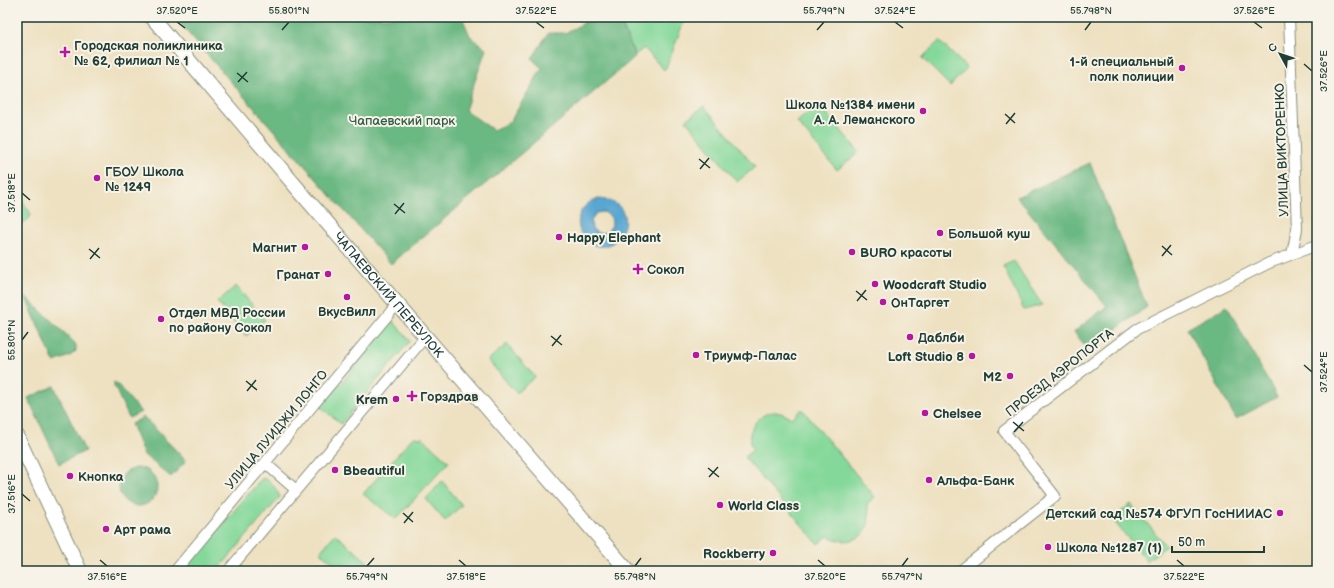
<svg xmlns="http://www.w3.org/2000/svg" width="1334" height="588" viewBox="0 0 1334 588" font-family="'Balsamiq Sans',sans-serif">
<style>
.green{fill:#84d89a;stroke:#528a67}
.forest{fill:#6bb882;stroke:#457a5b}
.water{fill:#58a6d2;stroke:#3c7283;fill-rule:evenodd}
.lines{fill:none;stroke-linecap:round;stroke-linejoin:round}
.street-casing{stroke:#868f7a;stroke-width:12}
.secondary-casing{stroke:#868f7a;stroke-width:16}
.street{stroke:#fff;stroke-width:10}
.secondary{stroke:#fff;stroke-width:14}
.ticks{fill:none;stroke:#1f3d34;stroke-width:1.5}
.poi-dot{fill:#b5179e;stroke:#f7f3e8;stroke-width:1.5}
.labels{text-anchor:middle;stroke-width:4;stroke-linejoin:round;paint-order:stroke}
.poi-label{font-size:13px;font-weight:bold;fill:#1f3d34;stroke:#f7f3e8;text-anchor:start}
.park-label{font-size:13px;fill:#335c48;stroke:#f7f3e8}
.street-label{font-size:13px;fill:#1f3d34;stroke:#f7f3e8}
.neatline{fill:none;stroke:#1f3d34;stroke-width:1.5}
.ticks-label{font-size:10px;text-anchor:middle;fill:#1f3d34}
</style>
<rect width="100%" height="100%" fill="#f7f3e8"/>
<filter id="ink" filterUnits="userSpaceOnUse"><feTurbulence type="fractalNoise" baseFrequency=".025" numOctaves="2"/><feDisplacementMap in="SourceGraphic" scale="8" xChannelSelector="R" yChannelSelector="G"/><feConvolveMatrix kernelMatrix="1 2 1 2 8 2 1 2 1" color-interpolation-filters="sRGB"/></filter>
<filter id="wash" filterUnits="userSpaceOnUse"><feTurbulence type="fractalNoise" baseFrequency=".012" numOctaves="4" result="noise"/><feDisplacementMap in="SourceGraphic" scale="16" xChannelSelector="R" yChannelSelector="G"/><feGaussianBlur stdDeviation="0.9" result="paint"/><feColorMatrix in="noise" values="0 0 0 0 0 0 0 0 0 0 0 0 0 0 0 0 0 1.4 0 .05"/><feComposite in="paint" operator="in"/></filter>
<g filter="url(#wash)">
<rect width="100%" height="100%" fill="#eee1c1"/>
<path class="green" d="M 619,17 L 684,17 L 685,18 L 667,66 L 664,70 L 644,48 L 635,55 Z
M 939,41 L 967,68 L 950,86 L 922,58 Z
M 819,104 L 859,152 L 837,170 L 797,122 Z
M 704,106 L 755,167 L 737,182 L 686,120 Z
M 17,192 L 31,214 L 29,219 L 17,226 Z
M 1014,261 L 1042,305 L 1024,310 L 1003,266 Z
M 236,286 L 265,320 L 246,336 L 217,302 Z
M 393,321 L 410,341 L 341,424 L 321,407 Z
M 507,344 L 535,377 L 516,393 L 488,360 Z
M 802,409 L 875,497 L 867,504 C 876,532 854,550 828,536 L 818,544 L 744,457 L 753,450 C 743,435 757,413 774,412 C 780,412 786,415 792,418 Z
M 413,437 L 423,438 L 449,462 L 396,519 L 363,494 Z
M 262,478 C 272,480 276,489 280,497 L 217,571 L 183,571 Z
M 442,481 L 462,505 L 445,521 L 426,499 Z
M 1131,504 L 1166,546 L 1147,561 L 1112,519 Z
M 335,534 L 376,569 L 374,571 L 343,571 L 320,552 Z"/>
<path class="forest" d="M 174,17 L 462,17 L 470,36 L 486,49 L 465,110 L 493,130 L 510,122 L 542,68 L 532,59 L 548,33 L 565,33 L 584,23 L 586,17 L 618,17 L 635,57 L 391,264 Z
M 1090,163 L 1147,307 L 1088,349 L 1074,332 L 1107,306 L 1017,197 Z
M 25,296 L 73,341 L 76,345 L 76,351 L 70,356 L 54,362 Z
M 1227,306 L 1277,397 L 1236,419 L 1187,329 Z
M 114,382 L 116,383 L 141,412 L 129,418 L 114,386 Z
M 54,386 L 85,451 L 59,464 L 28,398 Z
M 144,417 L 186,461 L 171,477 L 144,455 L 131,424 Z
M119 487a19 19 0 1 1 38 0a19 19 0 1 1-38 0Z"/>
<path class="water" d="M 598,199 C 650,201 615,270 584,238 C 575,228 577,210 589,203 C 591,201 595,200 598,199 ZM 604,212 L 611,217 L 612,225 L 607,232 L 599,233 L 592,229 L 591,220 L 596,213 Z"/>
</g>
<g filter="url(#ink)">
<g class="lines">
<defs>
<path id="street" d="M 1289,17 L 1297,229 L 1292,254
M 265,463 L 296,490
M 175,571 L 398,303
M 228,571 L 426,336
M 960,571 L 1055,496 L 1004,431 L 1137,329 L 1269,263 L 1317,245"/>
<g id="secondary">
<path id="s1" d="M 152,17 L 304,196 L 628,571"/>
<path d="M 17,436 L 80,571"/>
</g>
</defs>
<use href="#street" class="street-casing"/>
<use href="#secondary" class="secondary-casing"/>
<use href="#street" class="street"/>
<use href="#secondary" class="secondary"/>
</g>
</g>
<path class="ticks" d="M 177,22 L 185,28M 536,22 L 544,28M 895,22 L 903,28M 1254,22 L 1262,28M 282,30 L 289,22M 817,30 L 824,22M 1085,30 L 1091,22M 1304,64 L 1312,71M 237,73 L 248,82M 238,82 L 247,72M 1005,114 L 1015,123M 1006,124 L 1015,113M 699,159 L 710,168M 700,169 L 709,158M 22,193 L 30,200M 394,204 L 405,213M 395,214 L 404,203M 1162,246 L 1172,255M 89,249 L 100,258M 1162,256 L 1171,245M 90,259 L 99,248M 856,291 L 867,300M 857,301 L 866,290M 551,336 L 562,345M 22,340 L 28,332M 552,346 L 561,335M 1304,365 L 1312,372M 246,381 L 257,390M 247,391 L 256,380M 1013,422 L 1024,431M 1014,432 L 1023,422M 708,468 L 719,477M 709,477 L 718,467M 22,494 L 30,501M 403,513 L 413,522M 404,523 L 413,512M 100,560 L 107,566M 459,560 L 466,566M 818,560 L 825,566M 1177,560 L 1184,566M 367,566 L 374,558M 635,566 L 641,558M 902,566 L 908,558"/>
<g class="poi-dot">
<path d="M63 46h4v4h4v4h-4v4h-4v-4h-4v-4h4z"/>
<circle cx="1182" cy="68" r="4"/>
<circle cx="923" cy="111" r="4"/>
<circle cx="97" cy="178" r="4"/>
<circle cx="940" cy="233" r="4"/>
<circle cx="559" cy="237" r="4"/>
<circle cx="305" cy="247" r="4"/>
<circle cx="852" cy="252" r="4"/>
<path d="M636 263h4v4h4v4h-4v4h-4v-4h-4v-4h4z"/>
<circle cx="328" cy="274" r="4"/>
<circle cx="875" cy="284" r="4"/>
<circle cx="347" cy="297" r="4"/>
<circle cx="883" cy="302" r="4"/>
<circle cx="161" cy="319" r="4"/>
<circle cx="910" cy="337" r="4"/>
<circle cx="696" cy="355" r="4"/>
<circle cx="972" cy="356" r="4"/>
<circle cx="1010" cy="376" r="4"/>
<path d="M410 390h4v4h4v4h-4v4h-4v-4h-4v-4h4z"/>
<circle cx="396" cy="399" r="4"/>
<circle cx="925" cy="413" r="4"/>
<circle cx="335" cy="470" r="4"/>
<circle cx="70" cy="476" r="4"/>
<circle cx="929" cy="480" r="4"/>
<circle cx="720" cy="505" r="4"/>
<circle cx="1280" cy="513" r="4"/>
<circle cx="106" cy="529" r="4"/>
<circle cx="1048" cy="547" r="4"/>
<circle cx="773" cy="553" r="4"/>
</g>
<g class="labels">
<g class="poi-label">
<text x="74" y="50">Городская поликлиника<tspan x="74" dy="15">№ 62, филиал № 1</tspan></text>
<text x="1174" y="66" text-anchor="end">1-й специальный<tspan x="1174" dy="15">полк полиции</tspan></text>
<text x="915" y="109" text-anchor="end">Школа №1384 имени<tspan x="915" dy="15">А. А. Леманского</tspan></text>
<text x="105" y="176">ГБОУ Школа<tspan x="105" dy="15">№ 1249</tspan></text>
<text x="948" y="238">Большой куш</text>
<text x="567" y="242">Happy Elephant</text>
<text x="297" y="252" text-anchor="end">Магнит</text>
<text x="860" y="257">BURO красоты</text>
<text x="647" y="274">Сокол</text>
<text x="320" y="279" text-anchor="end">Гранат</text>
<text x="883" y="289">Woodcraft Studio</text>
<text x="891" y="307">ОнТаргет</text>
<text x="347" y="316" text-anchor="middle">ВкусВилл</text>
<text x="169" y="317">Отдел МВД России<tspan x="169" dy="15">по району Сокол</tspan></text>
<text x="918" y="342">Даблби</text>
<text x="704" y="360">Триумф-Палас</text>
<text x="964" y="361" text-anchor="end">Loft Studio 8</text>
<text x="1002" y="381" text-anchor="end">M2</text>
<text x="420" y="401">Горздрав</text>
<text x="388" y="404" text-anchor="end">Krem</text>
<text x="933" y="418">Chelsee</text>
<text x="343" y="475">Bbeautiful</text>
<text x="78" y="481">Кнопка</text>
<text x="937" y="485">Альфа-Банк</text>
<text x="728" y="510">World Class</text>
<text x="1272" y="518" text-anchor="end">Детский сад №574 ФГУП ГосНИИАС</text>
<text x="114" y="534">Арт рама</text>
<text x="1056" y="552">Школа №1287 (1)</text>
<text x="765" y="558" text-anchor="end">Rockberry</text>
</g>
<g class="park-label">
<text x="402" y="125">Чапаевский парк</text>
</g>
<g class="street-label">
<text transform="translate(1281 150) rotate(-92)" y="5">УЛИЦА ВИКТОРЕНКО</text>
<text dy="5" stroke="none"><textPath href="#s1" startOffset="365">ЧАПАЕВСКИЙ ПЕРЕУЛОК</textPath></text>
<text transform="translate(1059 372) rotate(-38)" y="5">ПРОЕЗД АЭРОПОРТА</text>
<text transform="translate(276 429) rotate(-50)" y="5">УЛИЦА ЛУИДЖИ ЛОНГО</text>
</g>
</g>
<rect width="1334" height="588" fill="none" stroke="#f7f3e8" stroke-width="44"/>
<g transform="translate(1280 54) rotate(310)" stroke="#f7f3e8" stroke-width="3" paint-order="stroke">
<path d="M0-3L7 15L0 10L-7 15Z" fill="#1f3d34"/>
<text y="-6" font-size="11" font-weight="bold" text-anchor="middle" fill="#1f3d34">С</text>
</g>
<path d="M1172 546v6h92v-6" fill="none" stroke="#1f3d34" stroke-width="2"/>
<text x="1178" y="546" font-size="12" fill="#1f3d34" stroke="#f7f3e8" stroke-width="3" paint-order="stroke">50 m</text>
<rect x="22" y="22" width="1290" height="544" class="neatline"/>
<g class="ticks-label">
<text x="177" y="14">37.520°E</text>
<text x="289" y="14">55.801°N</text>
<text x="536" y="14">37.522°E</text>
<text x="824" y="14">55.799°N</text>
<text x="895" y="14">37.524°E</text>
<text x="1091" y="14">55.798°N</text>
<text x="1254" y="14">37.526°E</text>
<text transform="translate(1323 71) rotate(-90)" y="4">37.526°E</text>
<text transform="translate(11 193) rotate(-90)" y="4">37.518°E</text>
<text transform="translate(11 340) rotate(-90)" y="4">55.801°N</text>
<text transform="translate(1323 372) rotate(-90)" y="4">37.524°E</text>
<text transform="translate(11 494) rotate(-90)" y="4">37.516°E</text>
<text x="107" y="580">37.516°E</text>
<text x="367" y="580">55.799°N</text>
<text x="466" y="580">37.518°E</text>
<text x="635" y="580">55.798°N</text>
<text x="825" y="580">37.520°E</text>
<text x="902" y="580">55.797°N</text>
<text x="1184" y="580">37.522°E</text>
</g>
</svg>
